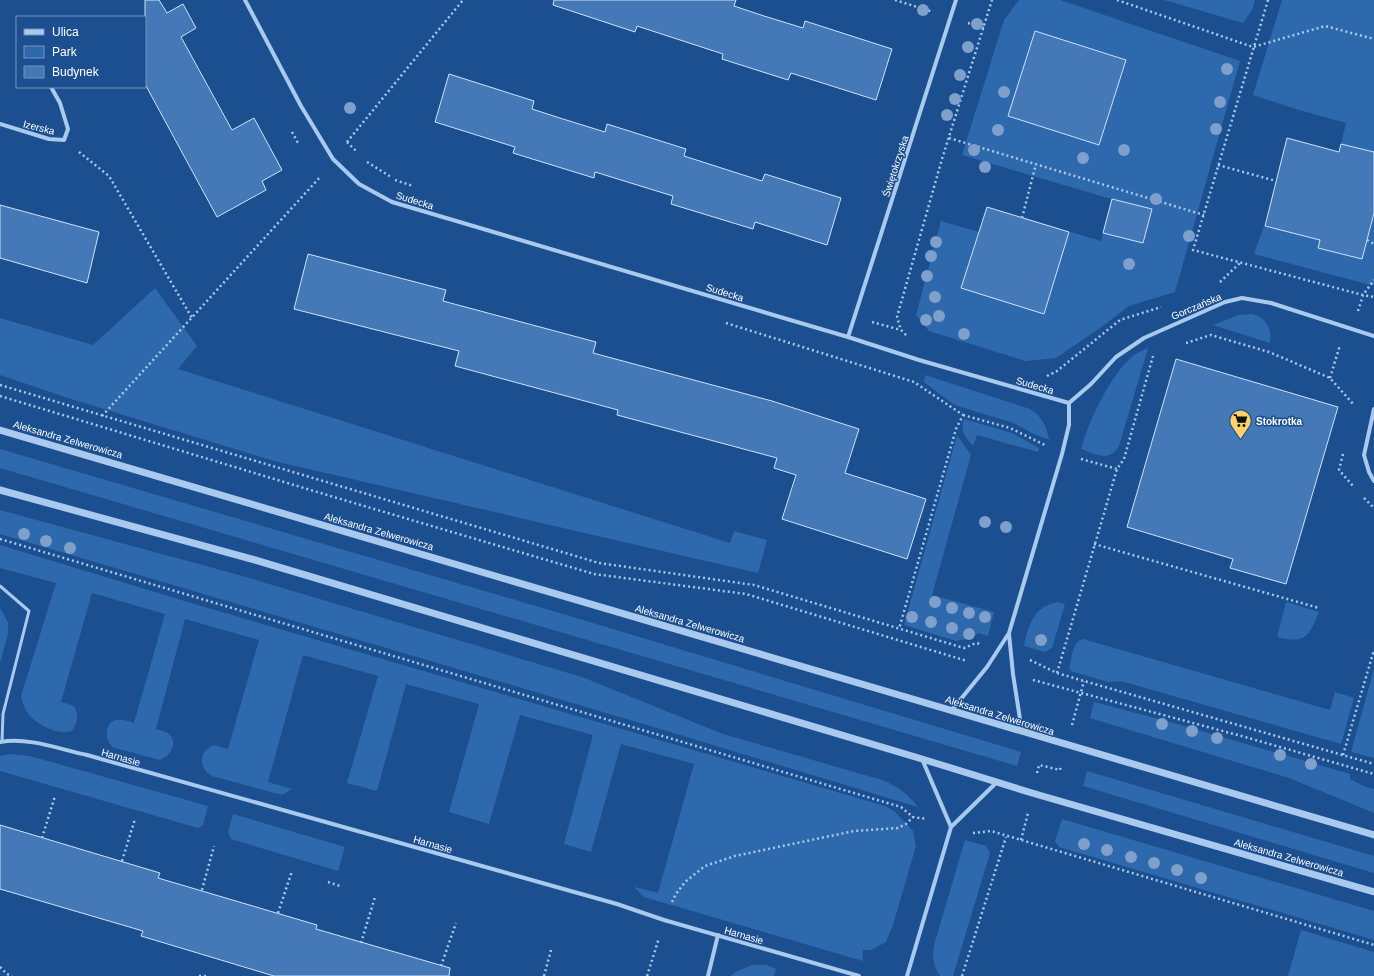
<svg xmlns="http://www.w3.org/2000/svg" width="1374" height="976" viewBox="0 0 1374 976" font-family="Arial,sans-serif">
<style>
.green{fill:#2e69ad}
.building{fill:#4478b7;stroke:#cfe3fa}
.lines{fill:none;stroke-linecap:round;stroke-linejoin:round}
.path{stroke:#a9c9ee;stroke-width:2.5;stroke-dasharray:2 3;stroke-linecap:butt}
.service{stroke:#a9c9ee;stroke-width:3}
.minor{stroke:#a9c9ee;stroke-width:4}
.tertiary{stroke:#a9c9ee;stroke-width:7}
.tree{fill:#7ea0ca}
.labels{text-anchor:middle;stroke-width:3;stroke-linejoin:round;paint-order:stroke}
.street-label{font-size:10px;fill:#fff;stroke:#1b4f8f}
.poi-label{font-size:10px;font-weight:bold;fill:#fff;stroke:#1b4f8f;text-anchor:start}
</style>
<rect width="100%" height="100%" fill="#1b4f8f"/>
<path class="green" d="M 1019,0 L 1060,0 L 1240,61 L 1175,292 L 1129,306 L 1100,328 L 1056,358 L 1025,361 L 929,331 L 916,315 L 941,221 L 979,232 L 987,207 L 1101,241 L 1111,199 L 962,155 L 1004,20 Z
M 1164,0 L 1255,0 L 1252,10 L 1243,23 Z
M 1282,0 L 1374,0 L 1374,152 L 1341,144 L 1346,123 L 1299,110 L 1253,95 Z
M 1374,212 L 1374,286 L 1254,254 L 1264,226 L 1320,240 L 1318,248 L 1362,259 Z
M 155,288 L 197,346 L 178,369 L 730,543 L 734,531 L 767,540 L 758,573 L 274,461 L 68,398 L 0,375 L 0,318 L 93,345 Z
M 1252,314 C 1266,317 1272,329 1270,343 L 1213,325 L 1239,315 Z
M 1148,348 L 1119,446 C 1109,463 1096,454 1081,449 C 1089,420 1110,375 1134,355 C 1138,352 1144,350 1148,348 Z
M 925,375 L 1030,409 C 1042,416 1047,427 1049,440 L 1030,432 L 1014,423 L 961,407 L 953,404 L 924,382 Z
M 964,419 L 1012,433 L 1039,448 L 1038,452 L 977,435 L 973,446 C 965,437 960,431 964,419 Z
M 957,435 L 971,455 L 932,595 L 994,612 L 988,636 L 978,633 L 972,638 L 956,641 L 904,625 Z
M 0,449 L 553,611 L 1021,752 L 1017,766 L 0,468 Z
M 0,510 L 239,575 L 582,677 L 723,734 L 882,780 C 897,786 908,794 918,807 L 657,728 L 0,534 Z
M 0,545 L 201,606 L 885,806 L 894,811 L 913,831 L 916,846 L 893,925 L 886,942 L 871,950 L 863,950 L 863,961 L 644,897 L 636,889 L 635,887 L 658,893 L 694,764 L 621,744 L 591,852 L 564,844 L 593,735 L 520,715 L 489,824 L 449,812 L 479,704 L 406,684 L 377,791 L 347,783 L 378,676 L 303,655 L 268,782 L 292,789 L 282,795 L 212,776 C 203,771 198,760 205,751 C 207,749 211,747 213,745 L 228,749 L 259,640 L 185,619 L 156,729 C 159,730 164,731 168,733 C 179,742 171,756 160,760 C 149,757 138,754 127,751 C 123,750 118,749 114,748 C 105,742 103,724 116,720 C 122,719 128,721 134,723 L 165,614 L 92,593 L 61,702 L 74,706 C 79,716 78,722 72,731 C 57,736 31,723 25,708 C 23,704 22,700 21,696 L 56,583 L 0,568 Z
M 1058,602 L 1065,604 L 1052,648 L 1045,652 L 1024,646 C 1028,625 1034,606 1058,602 Z
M 1286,602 L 1319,612 C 1309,637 1305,644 1277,637 Z
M 0,608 L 8,622 L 8,634 L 0,663 Z
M 1083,639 L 1330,710 L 1335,692 L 1354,698 L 1341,744 L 1121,681 L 1108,682 L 1071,671 L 1069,668 C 1072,659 1072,641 1083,639 Z
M 1374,669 L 1374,758 L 1351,752 Z
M 1094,702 L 1174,723 L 1350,774 L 1350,779 L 1366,787 L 1374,789 L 1374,813 L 1289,778 L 1090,718 Z
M 11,754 L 30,756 L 208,806 L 203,825 L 198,828 L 0,771 L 0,756 Z
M 1087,771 L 1374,856 L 1374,873 L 1083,786 Z
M 233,814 L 345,847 L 338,871 L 231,839 L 228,832 Z
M 1062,819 L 1374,911 L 1374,940 L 1059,847 L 1055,841 Z
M 965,840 L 986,846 L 990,853 L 953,976 L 940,976 C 933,965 932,957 934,945 Z
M 1301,930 L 1374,952 L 1374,976 L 1288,976 Z
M 752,965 L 766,965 L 776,969 L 774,976 L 731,976 L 735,972 Z"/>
<path class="building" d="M 145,0 L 159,0 L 167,13 L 183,4 L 196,28 L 181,37 L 232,130 L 254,118 L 282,170 L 262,181 L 266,190 L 217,217 L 145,84 Z
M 554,0 L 736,0 L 734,6 L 764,16 L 803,28 L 805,21 L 892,49 L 876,100 L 791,73 L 788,80 L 722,59 L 723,54 L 637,26 L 635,32 L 553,5 Z
M 1035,31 L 1126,60 L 1099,145 L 1008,116 Z
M 449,74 L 534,101 L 532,109 L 563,119 L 605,132 L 607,124 L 686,149 L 684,156 L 762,181 L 765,174 L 841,198 L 827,245 L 755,222 L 753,229 L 671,204 L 673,196 L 595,172 L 594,178 L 513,153 L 515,147 L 435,122 Z
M 1287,138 L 1339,152 L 1341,144 L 1374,152 L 1374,213 L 1362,259 L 1318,248 L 1320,240 L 1265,226 Z
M 1112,199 L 1152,209 L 1143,243 L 1103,233 Z
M 0,205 L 99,232 L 87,283 L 0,258 Z
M 987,207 L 1069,232 L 1044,314 L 961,288 Z
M 308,254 L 446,290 L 443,301 L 596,342 L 593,353 L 772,401 L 859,429 L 845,473 L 926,499 L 907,559 L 782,519 L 796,475 L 774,468 L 777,458 L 617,415 L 618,410 L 455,366 L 459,351 L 294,309 Z
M 1176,359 L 1338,407 L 1286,584 L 1230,568 L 1233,559 L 1127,527 Z
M 0,825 L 160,873 L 158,878 L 317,925 L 316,929 L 450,968 L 449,976 L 274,976 L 141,936 L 143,931 L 0,889 Z"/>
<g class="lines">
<path class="path" d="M 895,0 L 933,12
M 1117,0 L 1253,47 L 1325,26 L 1374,39
M 1268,0 L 1193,250 L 1363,295 L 1374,280
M 968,23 L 984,28
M 292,132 L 298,143
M 949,138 L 1204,215
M 347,142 L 356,151
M 347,142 L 463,0
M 79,152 L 109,176 L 192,318
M 367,162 L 391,177
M 1218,165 L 1276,181
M 395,180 L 413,186
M 1022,218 L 1036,164
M 1367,240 L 1374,244
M 1220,282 L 1241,262
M 1358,311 L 1363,295 L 1374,297
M 872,322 L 901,330
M 726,323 L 914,382 L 963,415 L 956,429 L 899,629
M 906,335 L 901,330 L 897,317 L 942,159 L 992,0
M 1186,343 L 1211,335 L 1269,352 L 1330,378 L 1354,405
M 1047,376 L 1057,371 L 1120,320 L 1161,307
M 1330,378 L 1340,345
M 0,385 L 599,563 L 754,585 L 964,648 L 976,643 L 980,644
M 0,396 L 337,498 L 594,574 L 746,594 L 967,661
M 963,415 L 1010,428 L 1045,445
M 102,416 L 321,176
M 1343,454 L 1339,470 L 1353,486
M 1081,459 L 1117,469
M 1364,498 L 1374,508
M 0,539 L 901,807 L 913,817 L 927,819
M 1094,544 L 1319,608
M 1030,660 L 1057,673 L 1084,681 L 1374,764
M 1057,673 L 1117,469 L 1124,459 L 1153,356
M 1033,680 L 1245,737 L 1374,774
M 1072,725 L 1084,681
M 1343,755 L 1374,650
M 1037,773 L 1039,765 L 1060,770 L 1061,765
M 973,833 L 991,831 L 1374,945
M 42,838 L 55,796
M 1021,840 L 1028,813
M 122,861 L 135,819
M 328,882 L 340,886
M 202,890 L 214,846
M 672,902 L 676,894 L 685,882 L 705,866 L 735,856 L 854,831 L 898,828 L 906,824 L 913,817
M 278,913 L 292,871
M 361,943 L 375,897
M 441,966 L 456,923
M 0,967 L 7,974 L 12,976
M 199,976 L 207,976
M 544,976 L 551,950
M 647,976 L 659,938
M 962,976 L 1006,837"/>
<path class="service" d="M 0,586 L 29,611 L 3,714 L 2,741"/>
<path class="minor" d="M 245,0 L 301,106 L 333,159 L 359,184 L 392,202 L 848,337 L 919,360 L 1069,403 L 1069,425 L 1062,454 L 1009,633 L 987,667 L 951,711
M 0,124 L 49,139 L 64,140 L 68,129 L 60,103 L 51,87
M 848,337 L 956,0
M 1069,403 L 1091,384 L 1116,357 L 1144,338 L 1225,302 L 1242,298 L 1271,303 L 1374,336
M 1374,409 L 1364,455 L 1369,472 L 1374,481
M 1009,634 L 1013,674 L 1022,732
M 0,742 C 29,737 59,749 87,755 L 617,904 L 664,920 L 859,976
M 922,759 L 951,827
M 708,976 L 718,935
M 907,976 L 951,827 L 997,782"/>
<path class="tertiary" d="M 0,430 L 1374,835
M 0,490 L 255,560 L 922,759 L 1032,793 L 1374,892"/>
</g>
<g class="tree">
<circle cx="923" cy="10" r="6"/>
<circle cx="977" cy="24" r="6"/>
<circle cx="968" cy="47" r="6"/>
<circle cx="1227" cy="69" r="6"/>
<circle cx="960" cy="75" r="6"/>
<circle cx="1004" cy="92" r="6"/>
<circle cx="955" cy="99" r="6"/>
<circle cx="1220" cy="102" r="6"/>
<circle cx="350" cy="108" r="6"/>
<circle cx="947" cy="115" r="6"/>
<circle cx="1216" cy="129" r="6"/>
<circle cx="998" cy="130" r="6"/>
<circle cx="974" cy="150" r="6"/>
<circle cx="1124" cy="150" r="6"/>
<circle cx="1083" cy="158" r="6"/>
<circle cx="985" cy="167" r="6"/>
<circle cx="1156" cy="199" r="6"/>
<circle cx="1189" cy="236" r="6"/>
<circle cx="936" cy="242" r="6"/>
<circle cx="931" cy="256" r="6"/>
<circle cx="1129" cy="264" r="6"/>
<circle cx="927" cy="276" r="6"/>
<circle cx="935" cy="297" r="6"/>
<circle cx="939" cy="316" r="6"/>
<circle cx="926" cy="320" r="6"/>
<circle cx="964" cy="334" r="6"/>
<circle cx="985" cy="522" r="6"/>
<circle cx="1006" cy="527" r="6"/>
<circle cx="24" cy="534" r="6"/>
<circle cx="46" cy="541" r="6"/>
<circle cx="70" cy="548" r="6"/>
<circle cx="935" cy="602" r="6"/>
<circle cx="952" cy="608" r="6"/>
<circle cx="969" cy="613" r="6"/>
<circle cx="912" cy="617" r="6"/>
<circle cx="985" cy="617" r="6"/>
<circle cx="931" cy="622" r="6"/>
<circle cx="952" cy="628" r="6"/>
<circle cx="969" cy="634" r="6"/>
<circle cx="1041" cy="640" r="6"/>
<circle cx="1162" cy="724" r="6"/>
<circle cx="1192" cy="731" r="6"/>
<circle cx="1217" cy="738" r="6"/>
<circle cx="1280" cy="755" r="6"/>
<circle cx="1311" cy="764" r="6"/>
<circle cx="1084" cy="844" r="6"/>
<circle cx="1107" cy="850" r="6"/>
<circle cx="1131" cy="857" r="6"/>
<circle cx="1154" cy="863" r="6"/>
<circle cx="1177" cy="870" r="6"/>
<circle cx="1201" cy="878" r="6"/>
</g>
<defs>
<symbol id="supermarket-pin" viewBox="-11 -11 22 30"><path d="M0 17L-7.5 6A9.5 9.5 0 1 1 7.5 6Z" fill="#ffd166" stroke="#1b4f8f"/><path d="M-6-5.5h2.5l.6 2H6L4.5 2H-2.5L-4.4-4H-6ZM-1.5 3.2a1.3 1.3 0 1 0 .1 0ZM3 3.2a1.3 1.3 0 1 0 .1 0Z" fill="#111"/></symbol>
</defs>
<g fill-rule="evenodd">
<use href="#supermarket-pin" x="1228" y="408" width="25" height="34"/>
</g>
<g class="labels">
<g class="street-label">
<text transform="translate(39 127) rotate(14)" y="4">Izerska</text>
<text transform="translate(895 166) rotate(-72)" y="4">Świętokrzyska</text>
<text transform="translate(415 200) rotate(17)" y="4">Sudecka</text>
<text transform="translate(725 292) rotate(17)" y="4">Sudecka</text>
<text transform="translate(1196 306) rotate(-23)" y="4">Gorczańska</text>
<text transform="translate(1035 385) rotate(16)" y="4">Sudecka</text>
<text transform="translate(68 439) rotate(16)" y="4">Aleksandra Zelwerowicza</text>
<text transform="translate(379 531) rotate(16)" y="4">Aleksandra Zelwerowicza</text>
<text transform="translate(690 623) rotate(16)" y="4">Aleksandra Zelwerowicza</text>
<text transform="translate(1000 715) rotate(17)" y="4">Aleksandra Zelwerowicza</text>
<text transform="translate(121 757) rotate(16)" y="4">Harnasie</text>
<text transform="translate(433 844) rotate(16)" y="4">Harnasie</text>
<text transform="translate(1289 857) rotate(16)" y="4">Aleksandra Zelwerowicza</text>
<text transform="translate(744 935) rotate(16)" y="4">Harnasie</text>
</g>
<g class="poi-label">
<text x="1256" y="425">Stokrotka</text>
</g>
</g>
<rect x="16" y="16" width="130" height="72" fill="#1b4f8f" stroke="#7695bc"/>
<rect x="24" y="29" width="20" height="6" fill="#a9c9ee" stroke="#7695bc"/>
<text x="52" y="36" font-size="12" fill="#ffffff">Ulica</text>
<rect x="24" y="46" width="20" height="12" fill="#2e69ad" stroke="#7695bc"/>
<text x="52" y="56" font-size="12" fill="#ffffff">Park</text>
<rect x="24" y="66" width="20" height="12" fill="#4478b7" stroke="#7695bc"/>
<text x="52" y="76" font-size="12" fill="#ffffff">Budynek</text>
</svg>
